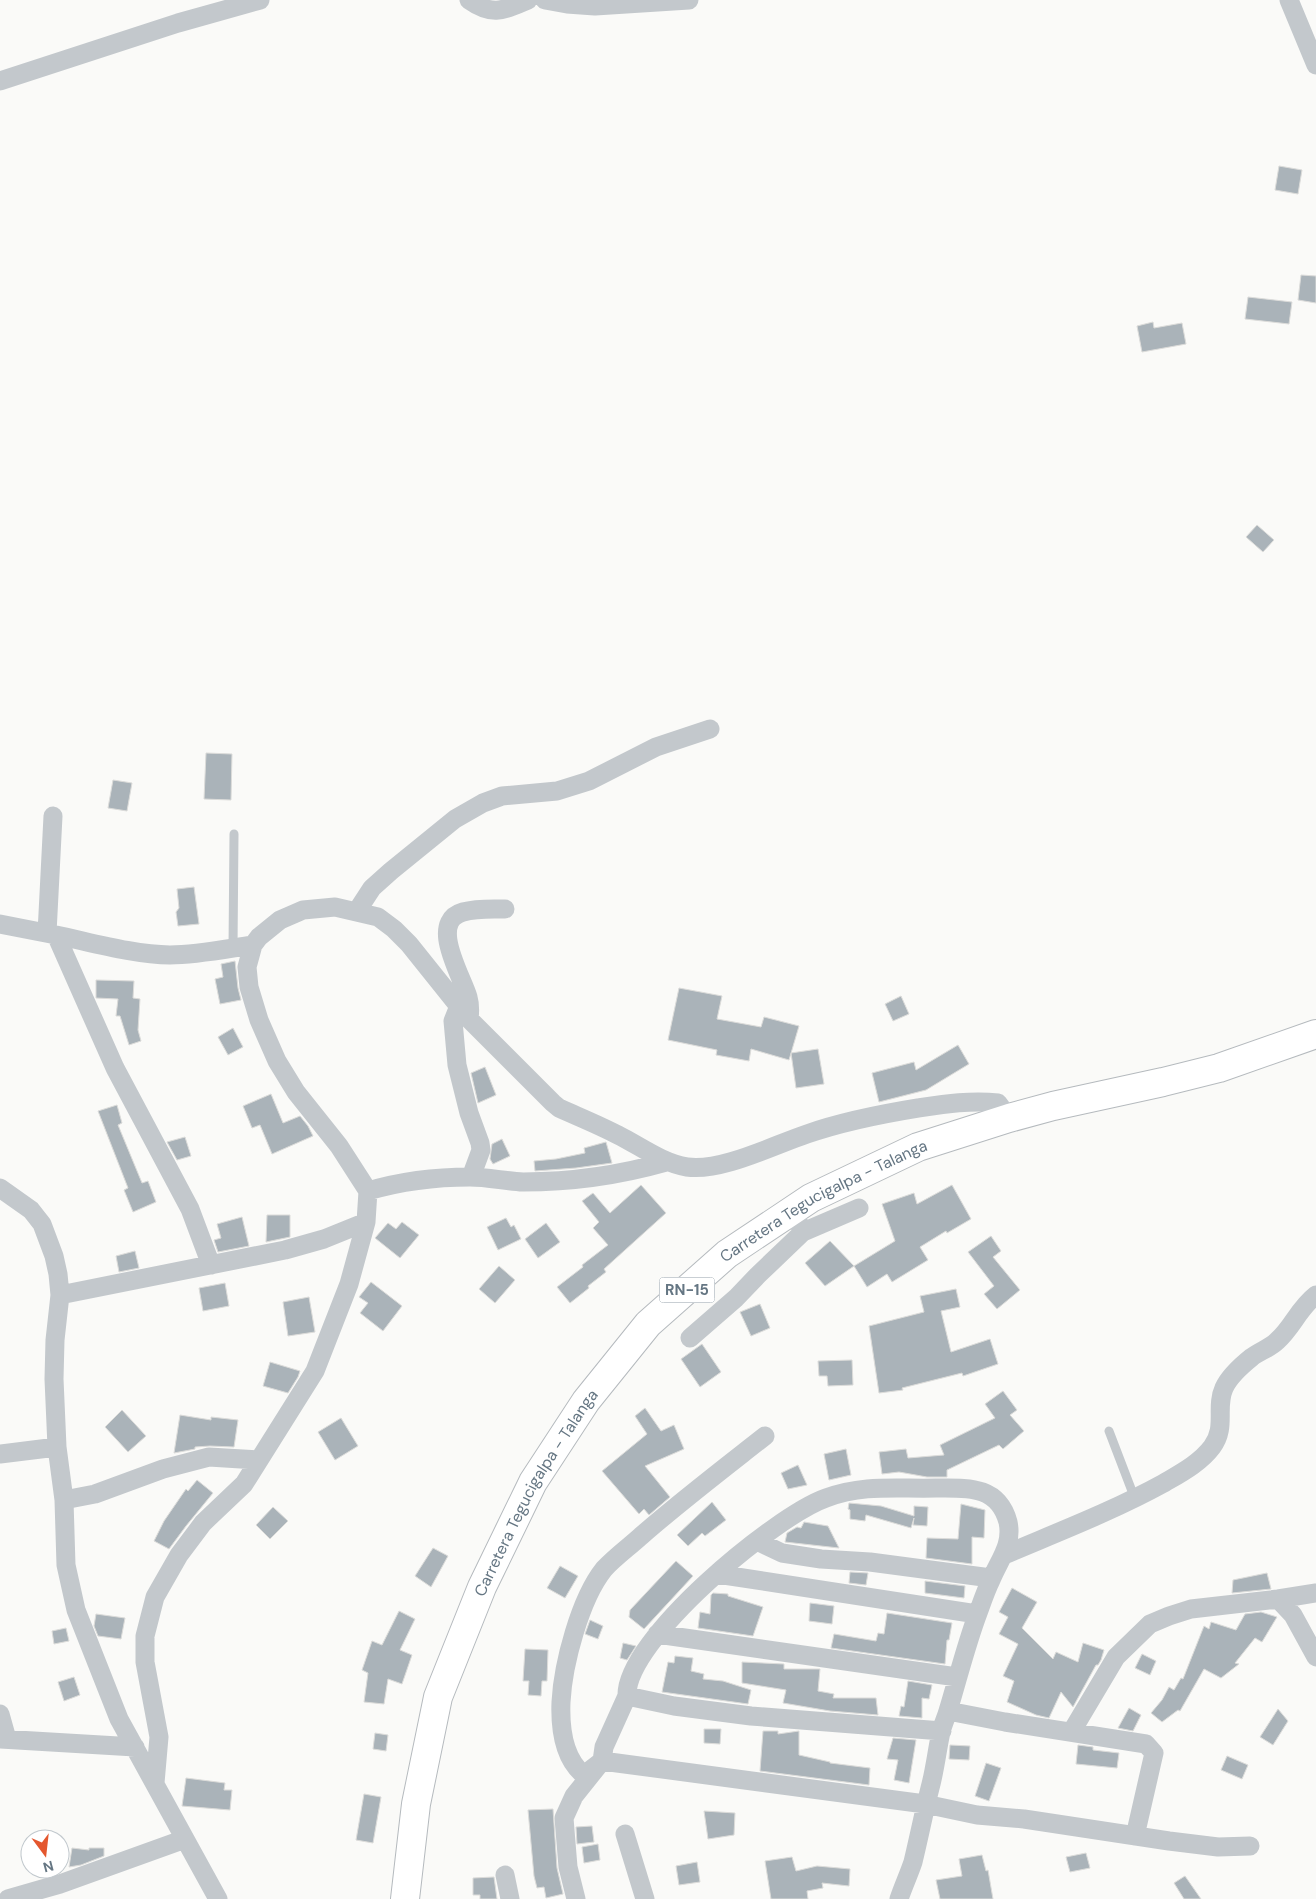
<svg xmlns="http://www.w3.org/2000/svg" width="1316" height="1899" viewBox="0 0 1316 1899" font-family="'DM Sans',sans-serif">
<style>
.building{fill:#aab3b9;stroke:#dcdcda}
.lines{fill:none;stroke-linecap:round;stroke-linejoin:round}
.primary-casing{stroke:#b5babe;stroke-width:30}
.lane{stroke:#c3c8cc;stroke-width:9}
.street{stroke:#c3c8cc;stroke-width:19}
.primary{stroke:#fff;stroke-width:28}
.labels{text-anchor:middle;stroke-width:5;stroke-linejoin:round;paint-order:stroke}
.shield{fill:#fff;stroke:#939fa8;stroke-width:1}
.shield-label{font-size:15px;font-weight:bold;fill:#657683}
.street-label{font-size:16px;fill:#657683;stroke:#fff}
</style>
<rect width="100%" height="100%" fill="#fafaf8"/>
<path class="building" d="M 1279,166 L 1302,170 L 1298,194 L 1275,190 Z
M 1301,275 L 1316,276 L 1316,303 L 1298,300 Z
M 1248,297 L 1292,302 L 1289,324 L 1245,319 Z
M 1153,322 L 1154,328 L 1182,323 L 1186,344 L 1142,352 L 1137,326 Z
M 1257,525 L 1274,540 L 1263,552 L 1246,537 Z
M 206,753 L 232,754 L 231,800 L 204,799 Z
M 113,780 L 132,783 L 127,811 L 108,808 Z
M 194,887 L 199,924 L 178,926 L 176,912 L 179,908 L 177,889 Z
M 235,961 L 238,988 L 241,1000 L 220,1004 L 215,979 L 223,977 L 221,964 Z
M 96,980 L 134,981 L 133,998 L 140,999 L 138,1030 L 141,1041 L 129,1045 L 120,1016 L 116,1016 L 118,999 L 96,998 Z
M 679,988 L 722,996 L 717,1019 L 761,1027 L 764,1017 L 799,1026 L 789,1060 L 751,1049 L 749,1061 L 716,1055 L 717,1050 L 668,1040 Z
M 901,996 L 909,1014 L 893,1021 L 885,1004 Z
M 233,1028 L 243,1047 L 228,1055 L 218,1037 Z
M 958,1045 L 969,1064 L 926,1090 L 879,1102 L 872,1073 L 914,1062 L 916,1070 Z
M 818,1049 L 824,1084 L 796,1088 L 791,1053 Z
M 485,1067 L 496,1095 L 478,1103 L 471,1073 Z
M 271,1094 L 283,1123 L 300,1116 L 308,1126 L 313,1136 L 272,1154 L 260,1125 L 252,1128 L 243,1106 Z
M 117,1105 L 122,1123 L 118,1125 L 142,1183 L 148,1181 L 156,1202 L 133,1212 L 124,1190 L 128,1188 L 98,1111 Z
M 185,1137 L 191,1156 L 177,1160 L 167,1142 Z
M 502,1139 L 510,1156 L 493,1164 L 490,1159 L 492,1144 Z
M 606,1142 L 612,1163 L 576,1168 L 535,1171 L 534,1161 L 556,1159 L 585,1153 L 584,1148 Z
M 641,1185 L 666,1213 L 604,1269 L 606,1272 L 588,1286 L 589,1288 L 570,1303 L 557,1287 L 583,1267 L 582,1265 L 608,1245 L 593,1228 L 599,1222 L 582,1201 L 593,1193 L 610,1213 Z
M 952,1185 L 971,1219 L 947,1233 L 946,1231 L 920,1247 L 928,1260 L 892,1282 L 887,1274 L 867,1287 L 854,1266 L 895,1241 L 882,1204 L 914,1193 L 917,1204 Z
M 267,1215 L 290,1215 L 290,1237 L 266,1242 Z
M 242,1217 L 249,1246 L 218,1252 L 214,1240 L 221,1238 L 217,1224 Z
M 506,1218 L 511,1227 L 514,1225 L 521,1239 L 498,1250 L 487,1227 Z
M 402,1222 L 419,1235 L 400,1258 L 375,1238 L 388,1223 L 396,1229 Z
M 546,1223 L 560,1242 L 538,1258 L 525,1239 Z
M 991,1236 L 1001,1251 L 993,1257 L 1020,1290 L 997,1309 L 984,1294 L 994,1286 L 968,1252 Z
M 830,1241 L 854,1266 L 825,1286 L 805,1263 Z
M 135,1251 L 139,1268 L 119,1272 L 116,1256 Z
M 499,1266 L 515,1280 L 495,1303 L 479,1289 Z
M 371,1282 L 402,1306 L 383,1331 L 360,1313 L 368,1303 L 359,1297 Z
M 225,1283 L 229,1306 L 203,1311 L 199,1288 Z
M 956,1289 L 960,1307 L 941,1311 L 951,1352 L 990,1339 L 998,1364 L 963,1376 L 962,1373 L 902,1388 L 903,1390 L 879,1393 L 869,1326 L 924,1312 L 920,1296 Z
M 309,1297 L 315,1332 L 288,1336 L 283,1302 Z
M 760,1304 L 770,1328 L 751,1336 L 740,1312 Z
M 702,1344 L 721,1372 L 700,1387 L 681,1359 Z
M 852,1360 L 853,1385 L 828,1386 L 827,1376 L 819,1376 L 818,1361 Z
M 270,1362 L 300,1371 L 298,1377 L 288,1393 L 263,1386 Z
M 1003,1391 L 1017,1410 L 1010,1415 L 1024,1431 L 1003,1449 L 999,1445 L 947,1470 L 947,1477 L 927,1477 L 899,1472 L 882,1474 L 879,1452 L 906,1449 L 908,1458 L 944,1455 L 940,1445 L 995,1418 L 985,1404 Z
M 645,1408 L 661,1431 L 674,1425 L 684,1449 L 645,1466 L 670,1497 L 649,1515 L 644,1509 L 639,1514 L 602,1471 L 647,1434 L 635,1416 Z
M 122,1410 L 146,1436 L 128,1452 L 105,1427 Z
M 180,1415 L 211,1420 L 211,1417 L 238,1420 L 234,1447 L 210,1446 L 195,1447 L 195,1449 L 174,1453 Z
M 341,1418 L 358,1446 L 335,1460 L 318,1432 Z
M 846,1449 L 851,1475 L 829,1480 L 824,1454 Z
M 798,1465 L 807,1485 L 788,1489 L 781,1473 Z
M 197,1480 L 213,1493 L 186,1526 L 169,1549 L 154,1541 L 164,1521 L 186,1489 L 188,1491 Z
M 712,1502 L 726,1520 L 705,1536 L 702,1533 L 688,1546 L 677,1535 Z
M 849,1503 L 881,1506 L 914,1516 L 914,1506 L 928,1507 L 927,1526 L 913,1525 L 914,1518 L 911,1528 L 866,1515 L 865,1521 L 850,1519 L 850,1510 L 848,1509 Z
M 961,1504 L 985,1510 L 984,1538 L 972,1537 L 972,1564 L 926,1558 L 927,1538 L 958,1539 Z
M 273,1507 L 288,1521 L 270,1539 L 256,1525 Z
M 804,1522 L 828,1526 L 839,1548 L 785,1542 L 787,1533 L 797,1527 L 801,1528 Z
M 433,1548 L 448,1556 L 431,1587 L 415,1576 Z
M 676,1561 L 693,1576 L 644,1629 L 629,1617 L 630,1610 Z
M 560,1566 L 578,1576 L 565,1598 L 547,1588 Z
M 850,1572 L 868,1573 L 866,1585 L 849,1583 Z
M 1267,1573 L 1271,1589 L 1232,1593 L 1233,1580 Z
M 925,1581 L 965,1586 L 964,1598 L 925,1593 Z
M 1012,1588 L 1037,1602 L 1022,1628 L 1053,1659 L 1056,1652 L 1078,1662 L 1083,1643 L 1104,1650 L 1101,1660 L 1098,1665 L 1096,1665 L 1073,1707 L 1061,1692 L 1049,1718 L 1036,1715 L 1007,1702 L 1014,1681 L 1003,1676 L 1018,1644 L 999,1634 L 1008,1617 L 999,1612 Z
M 713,1593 L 728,1594 L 728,1596 L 763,1607 L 753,1636 L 698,1628 L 700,1612 L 710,1614 L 711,1595 Z
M 810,1603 L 834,1606 L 832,1624 L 809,1621 Z
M 399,1611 L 415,1619 L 400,1650 L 412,1655 L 402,1684 L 388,1679 L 384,1704 L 364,1702 L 368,1673 L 362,1670 L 372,1641 L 382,1645 Z
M 1261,1612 L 1277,1617 L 1262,1642 L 1255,1638 L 1235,1663 L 1239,1664 L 1221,1678 L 1204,1669 L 1180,1711 L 1178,1710 L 1162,1722 L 1151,1713 L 1162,1700 L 1169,1687 L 1174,1690 L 1181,1678 L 1183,1679 L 1204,1626 L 1209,1629 L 1211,1622 L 1236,1630 L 1245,1614 Z
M 887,1613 L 952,1623 L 949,1640 L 947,1640 L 945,1664 L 831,1648 L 834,1634 L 876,1641 L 878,1633 L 884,1634 Z
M 96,1614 L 125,1618 L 121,1639 L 98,1636 L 94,1626 Z
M 590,1620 L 603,1626 L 598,1639 L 585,1634 Z
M 66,1628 L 69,1641 L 54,1644 L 52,1631 Z
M 623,1643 L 636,1646 L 627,1660 L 620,1658 Z
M 525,1649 L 548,1650 L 547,1681 L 542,1681 L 541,1696 L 528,1695 L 529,1681 L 523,1681 Z
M 1142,1654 L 1156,1661 L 1150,1675 L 1135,1668 Z
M 675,1656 L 693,1658 L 691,1671 L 704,1674 L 703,1679 L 723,1681 L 751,1690 L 748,1704 L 662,1692 L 668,1662 L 674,1663 Z
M 742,1662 L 784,1664 L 784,1669 L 820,1669 L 818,1691 L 834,1694 L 833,1698 L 876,1698 L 878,1715 L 830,1711 L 783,1703 L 786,1690 L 742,1683 Z
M 74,1677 L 80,1695 L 64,1701 L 58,1682 Z
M 908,1681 L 932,1685 L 929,1699 L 922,1698 L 922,1718 L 899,1716 L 901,1706 L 904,1707 Z
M 1129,1708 L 1141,1715 L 1133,1731 L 1118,1728 Z
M 1278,1709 L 1288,1721 L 1273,1745 L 1260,1737 Z
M 704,1729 L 721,1729 L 720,1744 L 704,1743 Z
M 763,1731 L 778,1731 L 778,1734 L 799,1731 L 799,1755 L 830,1762 L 830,1763 L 870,1768 L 869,1785 L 760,1771 Z
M 375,1733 L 388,1735 L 386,1751 L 373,1749 Z
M 893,1738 L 916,1740 L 909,1783 L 894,1780 L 898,1760 L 887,1759 Z
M 950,1745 L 970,1746 L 969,1760 L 949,1759 Z
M 1078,1745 L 1093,1747 L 1093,1750 L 1119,1753 L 1117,1768 L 1076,1764 Z
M 1227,1756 L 1248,1765 L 1242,1779 L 1221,1770 Z
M 986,1763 L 1001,1768 L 989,1801 L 975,1796 Z
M 186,1778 L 225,1783 L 224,1790 L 232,1790 L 230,1810 L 182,1806 Z
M 364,1794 L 381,1797 L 373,1843 L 356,1840 Z
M 553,1809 L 557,1868 L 563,1894 L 546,1898 L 544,1887 L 537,1888 L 534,1876 L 528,1810 Z
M 704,1811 L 735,1813 L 734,1835 L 708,1839 Z
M 592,1826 L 594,1842 L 577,1844 L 576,1827 Z
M 598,1844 L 600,1860 L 584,1863 L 582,1847 Z
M 72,1848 L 89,1850 L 89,1848 L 104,1848 L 104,1856 L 81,1865 L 69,1867 Z
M 1086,1853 L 1090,1868 L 1070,1872 L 1066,1857 Z
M 982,1855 L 986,1871 L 988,1870 L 993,1899 L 940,1899 L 936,1880 L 962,1876 L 959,1859 Z
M 792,1857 L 796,1871 L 817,1866 L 850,1869 L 849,1886 L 822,1883 L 823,1888 L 807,1891 L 808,1899 L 771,1899 L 765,1861 Z
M 697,1862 L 700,1882 L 679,1885 L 676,1866 Z
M 1185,1876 L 1201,1899 L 1184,1899 L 1174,1883 Z
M 494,1877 L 497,1899 L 480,1899 L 480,1895 L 473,1895 L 473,1878 Z"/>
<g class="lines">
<defs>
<g id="primary">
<path id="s1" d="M 405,1899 L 416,1804 L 438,1697 L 482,1587 L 533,1482 L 586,1401 L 648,1324 L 727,1254 L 811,1198 L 918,1147 L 1009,1118 L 1053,1106 L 1163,1082 L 1219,1068 L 1316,1034"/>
</g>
</defs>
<use href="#primary" class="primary-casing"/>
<path class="lane" d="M 233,948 L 234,834
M 1109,1431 L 1135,1499"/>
<path class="street" d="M 469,0 C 493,17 504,10 528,0
M 545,0 L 567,4 L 595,6 L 689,0
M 1289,0 L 1316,65
M 0,81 L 178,23 L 260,0
M 357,911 L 372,888 L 391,871 L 455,819 L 483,803 L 502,796 L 557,791 L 589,781 L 656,747 L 710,729
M 0,924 L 56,935 L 115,1068 L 190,1209 L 211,1265
M 47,933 L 53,816
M 56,935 C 90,942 135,955 170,955 C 197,955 226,949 253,945
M 459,1006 L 453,1021 L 457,1065 L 469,1113 L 480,1143 L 481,1150 L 471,1177
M 469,1019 C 470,1011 470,1004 468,997 C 462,976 428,922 463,912 C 477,908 492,909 505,909
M 0,1188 L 31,1210 L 42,1224 L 54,1256 L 58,1274 L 60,1295 L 55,1340 L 54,1379 L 57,1447 L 64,1500 L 66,1565 L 76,1610 L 119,1719 L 218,1899
M 368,1191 C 402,1181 434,1177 470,1177 C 487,1177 505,1181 523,1182 C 571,1182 620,1175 666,1162
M 803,1232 L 859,1208
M 60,1295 L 285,1250 L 324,1239 L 366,1222
M 690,1338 L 736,1298 L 758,1275 L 803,1232 L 792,1210
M 765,1436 C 723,1469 681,1501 641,1536 C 629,1547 615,1557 604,1569 C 580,1599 563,1664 561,1702 C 560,1727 563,1758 584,1775 L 602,1761 L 925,1804 L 977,1815 L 1024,1819 L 1169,1841 L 1218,1847 L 1250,1846
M 0,1454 L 57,1447
M 64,1500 L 95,1494 L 163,1469 L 209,1457 L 258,1460
M 757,1541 L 782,1553 L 821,1559 L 870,1562 L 991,1578
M 1004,1555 C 1058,1532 1113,1511 1164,1483 C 1181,1473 1200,1463 1212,1447 C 1227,1427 1215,1408 1224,1388 C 1229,1377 1242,1365 1252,1357 C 1260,1351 1270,1348 1277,1341 C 1293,1327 1298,1309 1316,1295
M 717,1574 L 977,1614
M 1278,1599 L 1293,1615 L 1316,1657
M 657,1634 L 957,1677
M 627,1696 C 625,1640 775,1516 826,1498 C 864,1484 896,1489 936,1488 C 967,1488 998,1485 1008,1522 C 1013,1545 999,1560 991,1580 C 986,1590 982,1602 978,1613 C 966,1645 958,1678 948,1711 C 946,1718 943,1724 941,1732 C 937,1750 935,1770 930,1788 C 924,1812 919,1837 913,1862 C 909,1874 903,1887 899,1899
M 948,1711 L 1005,1722 L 1146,1744 L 1154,1753 L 1135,1836
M 0,1714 L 7,1739
M 1072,1731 L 1116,1657 L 1150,1624 L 1169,1616 L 1191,1609 L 1278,1599 L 1316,1593
M 0,1739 L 135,1747
M 155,1783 L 159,1737 L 145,1662 L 145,1636 L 155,1597 L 179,1555 L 203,1523 L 244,1484 L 315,1371 L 349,1284 L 366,1222 L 368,1191 L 339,1146 L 296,1092 L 277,1061 L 259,1020 L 249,987 L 247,967 L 253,945 L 259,937 L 280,920 L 303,910 L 335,907 L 378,917 L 394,929 L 409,944 L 469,1019 L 553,1103 L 559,1108 C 579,1117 599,1125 618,1135 C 640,1146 662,1163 687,1167 C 721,1172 774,1145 807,1134 C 844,1121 881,1114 918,1108 C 945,1104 971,1100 998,1103 L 1009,1118
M 625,1834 L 645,1899
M 505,1875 L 510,1899
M 8,1899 L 60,1884 L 185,1839
M 576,1899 L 568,1867 L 564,1818 L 574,1796 L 602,1761 L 604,1747 L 627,1696 L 674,1706 L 751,1716 L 942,1731"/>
<use href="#primary" class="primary"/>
</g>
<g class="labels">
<rect class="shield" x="659.5" y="1277.5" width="55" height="25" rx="4"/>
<g class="shield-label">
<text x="687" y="1295">RN-15</text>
</g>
<g class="street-label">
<text dy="6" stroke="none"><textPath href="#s1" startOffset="852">Carretera Tegucigalpa - Talanga</textPath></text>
<text dy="6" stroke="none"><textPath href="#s1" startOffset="432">Carretera Tegucigalpa - Talanga</textPath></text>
</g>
</g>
<g transform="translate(45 1854) rotate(165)"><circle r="24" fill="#ffffff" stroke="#c1c8cd"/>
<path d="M0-4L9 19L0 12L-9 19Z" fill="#e4572e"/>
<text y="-8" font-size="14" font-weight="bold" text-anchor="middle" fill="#657683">N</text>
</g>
</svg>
